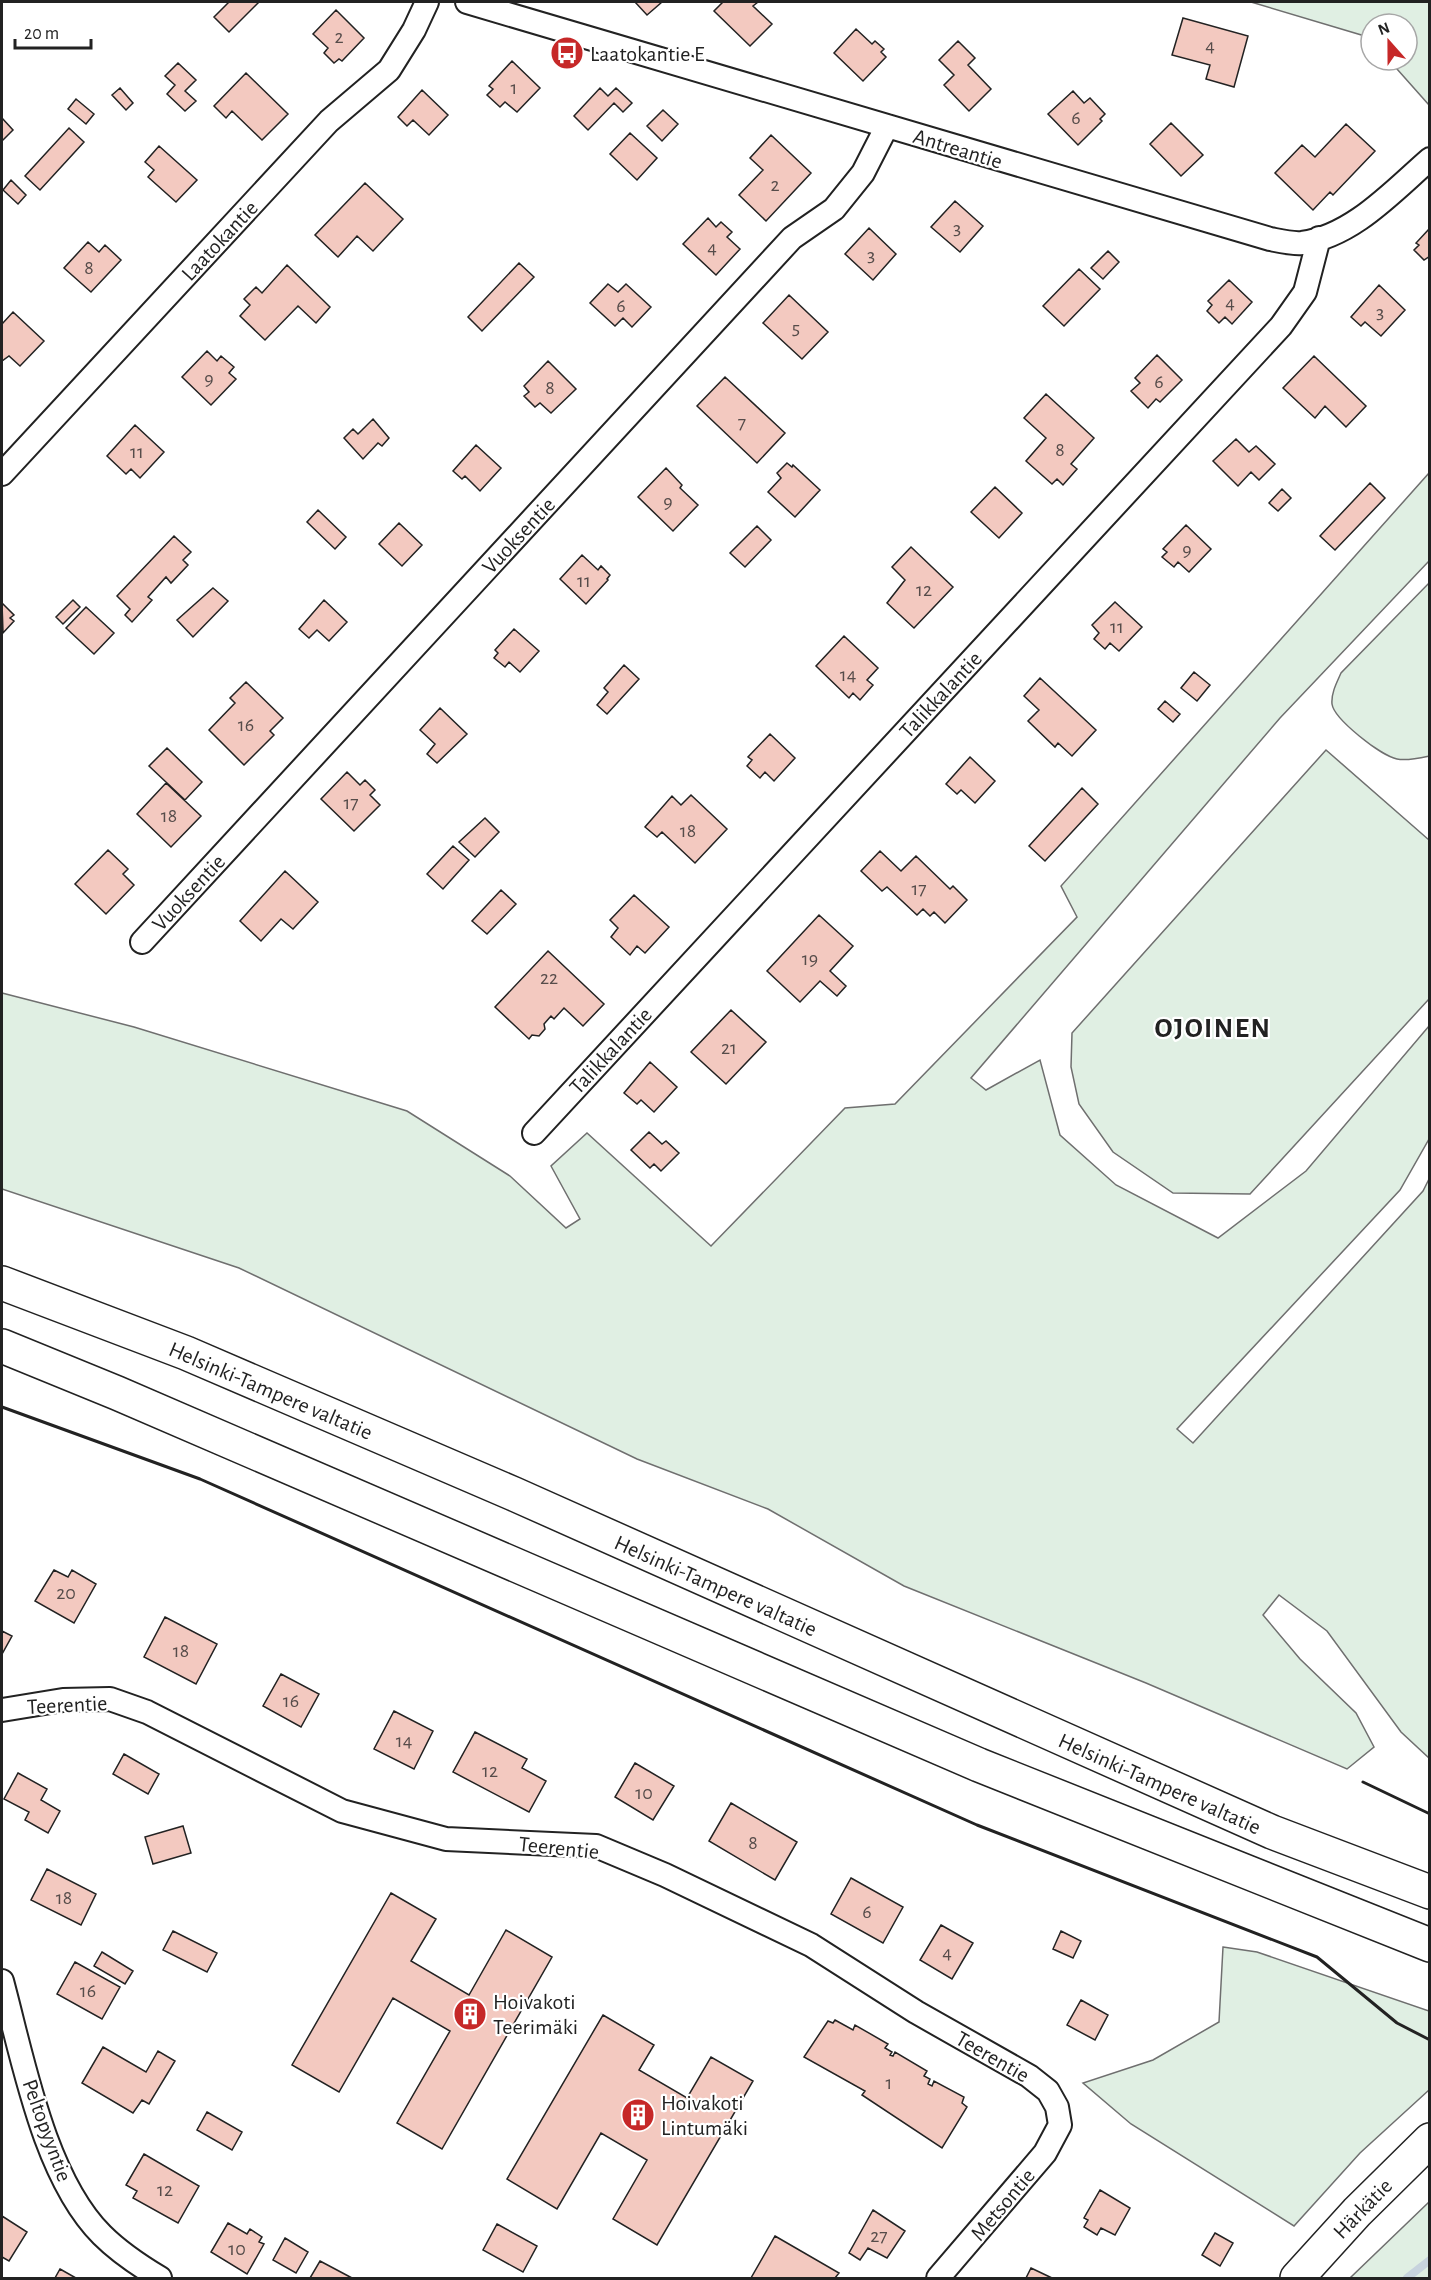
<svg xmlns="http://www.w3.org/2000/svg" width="1431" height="2280" viewBox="0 0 1431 2280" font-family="'Alegreya Sans',sans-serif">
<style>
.green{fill:#e0efe3;stroke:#6f6f6f;stroke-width:1.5}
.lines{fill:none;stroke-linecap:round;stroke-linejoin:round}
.stream{stroke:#c7d3dd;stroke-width:8}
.building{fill:#f3c9c0;stroke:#222;stroke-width:1.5}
.minor-casing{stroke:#222;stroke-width:26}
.secondary-casing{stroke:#222;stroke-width:36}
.motorway-casing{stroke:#222;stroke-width:36}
.minor{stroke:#fff;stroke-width:22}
.secondary{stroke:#fff;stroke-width:33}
.motorway{stroke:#fff;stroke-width:33}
.wall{stroke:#222;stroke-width:3}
.labels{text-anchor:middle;stroke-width:4.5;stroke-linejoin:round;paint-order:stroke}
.number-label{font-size:20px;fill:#564c4a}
.poi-label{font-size:22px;fill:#222;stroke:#fff;text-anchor:start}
.street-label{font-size:22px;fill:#222;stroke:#fff}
.district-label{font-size:28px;font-weight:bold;letter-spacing:1.5px;fill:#222;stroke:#fff}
</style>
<rect width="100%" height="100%" fill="#fff"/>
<path class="green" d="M 1251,2 L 1429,2 L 1429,105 L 1389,60 L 1407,60 L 1407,24 L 1371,24 L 1371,40 L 1368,37 Z
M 1429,473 L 1429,561 L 1280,718 L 971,1078 L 986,1090 L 1040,1060 L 1060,1135 L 1116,1185 L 1218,1238 L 1306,1171 L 1429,1026 L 1429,1139 L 1400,1190 L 1177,1429 L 1193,1443 L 1423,1191 L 1429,1179 L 1429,1758 L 1401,1732 L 1327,1631 L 1279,1595 L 1263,1615 L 1300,1659 L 1356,1713 L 1374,1747 L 1347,1769 L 1146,1683 L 904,1586 L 768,1509 L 637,1459 L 239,1268 L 2,1189 L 2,993 L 134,1027 L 407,1111 L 510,1176 L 566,1228 L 580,1219 L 551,1166 L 587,1133 L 711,1246 L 845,1108 L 895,1104 L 1077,917 L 1061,886 Z
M 1429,583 L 1429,756 C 1420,758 1407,761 1397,759 C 1381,756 1334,719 1332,704 C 1331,693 1337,682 1341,673 Z
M 1326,750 L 1429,840 L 1429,999 L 1250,1194 L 1173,1193 L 1113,1152 L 1079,1104 L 1071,1067 L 1072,1033 Z
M 1223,1947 L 1257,1952 L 1429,2011 L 1429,2090 L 1360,2153 L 1294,2226 L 1131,2124 L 1083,2083 L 1153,2060 L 1219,2022 Z
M 1429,2202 L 1429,2278 L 1350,2278 Z"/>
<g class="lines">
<path class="stream" d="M 1407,2278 L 1430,2260"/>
</g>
<path class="building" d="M 229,2 L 259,2 L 229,32 L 214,17 Z
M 635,2 L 662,2 L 647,15 Z
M 723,2 L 758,2 L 753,6 L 772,24 L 750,46 L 714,11 Z
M 336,10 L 364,38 L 342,61 L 339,59 L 334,63 L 324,53 L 328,48 L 313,34 Z
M 1183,18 L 1248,36 L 1234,87 L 1206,79 L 1210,65 L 1172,55 Z
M 856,29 L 872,44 L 875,41 L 884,49 L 881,52 L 886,57 L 863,81 L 834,53 Z
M 958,41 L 975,58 L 968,65 L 991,89 L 969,111 L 944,85 L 954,75 L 939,60 Z
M 512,61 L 540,88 L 517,112 L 505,102 L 500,107 L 487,95 L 493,89 L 489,86 Z
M 178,63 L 196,80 L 185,91 L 196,101 L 185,111 L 167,94 L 175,85 L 165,76 Z
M 246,73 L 288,114 L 262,140 L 232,111 L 226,118 L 214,106 Z
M 120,88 L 133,103 L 126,110 L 112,95 Z
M 600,88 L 608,96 L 616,88 L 632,103 L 623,112 L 614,103 L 588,130 L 574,116 Z
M 422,90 L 448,115 L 429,135 L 413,120 L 407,126 L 398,117 Z
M 1073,91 L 1084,103 L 1090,98 L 1105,114 L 1100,119 L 1102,121 L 1078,145 L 1048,114 Z
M 76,99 L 94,114 L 86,124 L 68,109 Z
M 663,110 L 678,124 L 662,141 L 647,126 Z
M 2,118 L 13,130 L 2,141 Z
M 1171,123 L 1203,155 L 1181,176 L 1150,144 Z
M 1346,124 L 1375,151 L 1333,195 L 1330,192 L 1313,210 L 1275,173 L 1302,145 L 1315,157 Z
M 69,128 L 84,142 L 40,190 L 25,176 Z
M 630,133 L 657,158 L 637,180 L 610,154 Z
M 771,135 L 811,173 L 766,221 L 739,195 L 763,170 L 750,158 Z
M 159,146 L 197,180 L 176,202 L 148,177 L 154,170 L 145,162 Z
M 11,180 L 26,195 L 18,204 L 3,190 Z
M 365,183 L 403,219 L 373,251 L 357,236 L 338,257 L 315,235 Z
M 955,201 L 983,226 L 960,252 L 931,227 Z
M 708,218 L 716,227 L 721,222 L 732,232 L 727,237 L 740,249 L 716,275 L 683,244 Z
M 869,228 L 896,254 L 873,280 L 845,254 Z
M 1430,228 L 1430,256 L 1424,260 L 1414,250 L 1419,245 L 1416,243 Z
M 88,242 L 99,252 L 105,245 L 121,260 L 91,292 L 64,268 Z
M 1108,251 L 1119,262 L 1103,279 L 1091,268 Z
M 519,263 L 534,277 L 482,331 L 468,317 Z
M 287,265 L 330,307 L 316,323 L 298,306 L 265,340 L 240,316 L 250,305 L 244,299 L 256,287 L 262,293 Z
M 1079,269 L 1100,289 L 1064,326 L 1043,306 Z
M 1229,280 L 1252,302 L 1232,324 L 1225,317 L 1219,323 L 1207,311 L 1212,305 L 1208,301 Z
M 608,284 L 618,292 L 626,284 L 651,307 L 632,327 L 623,318 L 615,326 L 590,303 Z
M 1379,285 L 1405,310 L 1381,336 L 1365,322 L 1361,326 L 1351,317 Z
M 789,295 L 828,332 L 802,359 L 763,323 Z
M 13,312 L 44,341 L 20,366 L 9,356 L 2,361 L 2,324 Z
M 207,351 L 217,361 L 221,356 L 234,367 L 229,373 L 236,379 L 211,405 L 182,377 Z
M 1157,355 L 1182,380 L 1160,402 L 1156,399 L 1148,408 L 1131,391 L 1140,383 L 1135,378 Z
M 1314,356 L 1366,406 L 1346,427 L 1325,406 L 1315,418 L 1283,388 Z
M 548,361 L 576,389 L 551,413 L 540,403 L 535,407 L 524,396 L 529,392 L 524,386 Z
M 725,377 L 785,433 L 757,463 L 697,406 Z
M 1046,394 L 1094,438 L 1071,464 L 1077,469 L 1063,485 L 1057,479 L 1052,484 L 1026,461 L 1046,438 L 1024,418 Z
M 373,419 L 389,438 L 382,446 L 378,443 L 363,459 L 344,438 L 353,429 L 358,434 Z
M 135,425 L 164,452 L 140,478 L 131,469 L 126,474 L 107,456 Z
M 1236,439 L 1249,452 L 1256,446 L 1275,464 L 1259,480 L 1251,472 L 1238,486 L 1213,461 Z
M 476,445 L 501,468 L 480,491 L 465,476 L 462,479 L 453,471 Z
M 787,463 L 792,467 L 793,465 L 820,490 L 795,517 L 768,492 L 781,478 L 777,473 Z
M 666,468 L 682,485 L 680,488 L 698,505 L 673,531 L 638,497 Z
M 1370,483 L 1385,498 L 1335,550 L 1320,536 Z
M 995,487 L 1022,513 L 999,538 L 971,512 Z
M 1282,489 L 1291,498 L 1278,511 L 1269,503 Z
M 318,510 L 346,537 L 335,549 L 307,522 Z
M 399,523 L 422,545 L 402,566 L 379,544 Z
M 1186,525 L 1211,549 L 1189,572 L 1178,562 L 1174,567 L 1162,557 L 1167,552 L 1163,549 Z
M 757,526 L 771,540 L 745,567 L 730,553 Z
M 174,536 L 191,552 L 183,560 L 188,565 L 171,583 L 166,577 L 148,597 L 152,600 L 132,622 L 125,615 L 130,609 L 117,596 Z
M 911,547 L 953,587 L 914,628 L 887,603 L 905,580 L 892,567 Z
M 582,555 L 598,570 L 601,566 L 610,575 L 607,579 L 608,580 L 586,604 L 560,579 Z
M 213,588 L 228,601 L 193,637 L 177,620 Z
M 73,600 L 80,607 L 63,624 L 56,617 Z
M 324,600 L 347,622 L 329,641 L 317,630 L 309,638 L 299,629 Z
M 1115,602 L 1142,627 L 1119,651 L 1110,643 L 1105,649 L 1094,639 L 1099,633 L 1092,625 Z
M 2,603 L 14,615 L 10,618 L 14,621 L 3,633 Z
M 86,607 L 114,633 L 94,654 L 66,628 Z
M 514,629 L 539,651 L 520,672 L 509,662 L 505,667 L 494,658 L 498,653 L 495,650 Z
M 844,636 L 878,668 L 867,680 L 873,685 L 860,700 L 853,693 L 849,698 L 816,666 Z
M 624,665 L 639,679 L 607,714 L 597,705 L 608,692 L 604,688 Z
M 1194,672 L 1210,685 L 1197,701 L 1181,688 Z
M 1040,678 L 1096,730 L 1072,756 L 1058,743 L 1055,747 L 1028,721 L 1039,710 L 1024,696 Z
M 246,682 L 283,718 L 270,731 L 274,735 L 244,765 L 209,730 L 235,703 L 230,698 Z
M 1165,701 L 1180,714 L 1173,722 L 1158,709 Z
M 440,708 L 467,734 L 437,763 L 427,754 L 435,744 L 420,730 Z
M 770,734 L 795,758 L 774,781 L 765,772 L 760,778 L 747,766 L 752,760 L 748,757 Z
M 167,748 L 202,782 L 185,800 L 149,766 Z
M 970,757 L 995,781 L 975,803 L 961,790 L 957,794 L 946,784 Z
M 347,772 L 360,785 L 365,780 L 375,790 L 370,795 L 380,805 L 354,831 L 321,799 Z
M 166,783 L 201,816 L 171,847 L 137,814 Z
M 1082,788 L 1098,804 L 1045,861 L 1029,846 Z
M 691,795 L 727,829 L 695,863 L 662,832 L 657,837 L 645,827 L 672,796 L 681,805 Z
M 485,818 L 499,832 L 475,857 L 459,842 Z
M 453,846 L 469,860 L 443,889 L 427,874 Z
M 108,850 L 128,869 L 123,874 L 134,885 L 106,914 L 75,884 Z
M 880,851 L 901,871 L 916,856 L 950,889 L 953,886 L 967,900 L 945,923 L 934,912 L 930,916 L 923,909 L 917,915 L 887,887 L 882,891 L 861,871 Z
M 285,871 L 318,902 L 293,929 L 281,919 L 261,941 L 240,921 Z
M 501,890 L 516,904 L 487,934 L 472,921 Z
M 634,895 L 669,927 L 645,953 L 637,946 L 630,955 L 611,937 L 618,928 L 610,920 Z
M 819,915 L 853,946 L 830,971 L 846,986 L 837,996 L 820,981 L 800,1002 L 767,971 Z
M 548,951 L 604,1004 L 583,1026 L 564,1008 L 554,1019 L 551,1016 L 544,1024 L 545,1029 L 539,1036 L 532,1035 L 529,1039 L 495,1007 Z
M 731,1010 L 766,1042 L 726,1084 L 691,1052 Z
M 650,1062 L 677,1087 L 654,1112 L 641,1100 L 637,1104 L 624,1093 Z
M 649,1132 L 662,1144 L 666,1141 L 679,1153 L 661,1171 L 654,1164 L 650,1168 L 631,1150 Z
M 54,1570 L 68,1577 L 72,1570 L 96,1584 L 74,1623 L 35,1601 Z
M 165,1617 L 217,1644 L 196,1684 L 144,1657 Z
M 2,1631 L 12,1636 L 2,1654 Z
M 281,1674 L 319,1694 L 301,1727 L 263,1706 Z
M 394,1711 L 433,1731 L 414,1769 L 374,1749 Z
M 475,1732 L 527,1759 L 522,1768 L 546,1781 L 529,1812 L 453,1772 Z
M 124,1754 L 159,1774 L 148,1794 L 113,1774 Z
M 635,1763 L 674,1786 L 653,1820 L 615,1797 Z
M 18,1773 L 47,1789 L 41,1800 L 60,1811 L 48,1833 L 25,1820 L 29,1812 L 4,1799 Z
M 731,1803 L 797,1842 L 775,1880 L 709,1841 Z
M 183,1826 L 191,1853 L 153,1864 L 145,1837 Z
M 47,1869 L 96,1894 L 81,1925 L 31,1900 Z
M 851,1878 L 903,1907 L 883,1943 L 831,1914 Z
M 391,1893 L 436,1919 L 411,1961 L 469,1995 L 506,1930 L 552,1957 L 442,2149 L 397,2123 L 450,2031 L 393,1998 L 339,2092 L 292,2065 Z
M 941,1925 L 973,1943 L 952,1979 L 920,1960 Z
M 173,1931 L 217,1953 L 207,1972 L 163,1950 Z
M 1061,1931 L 1081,1941 L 1073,1958 L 1053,1949 Z
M 102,1952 L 133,1971 L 125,1984 L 94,1966 Z
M 75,1962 L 120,1987 L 102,2019 L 57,1994 Z
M 1081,2000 L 1108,2015 L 1095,2040 L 1067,2025 Z
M 603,2015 L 654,2045 L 639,2070 L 687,2098 L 711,2057 L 753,2081 L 657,2245 L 613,2219 L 647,2160 L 601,2133 L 557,2209 L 507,2179 Z
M 835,2020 L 853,2030 L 855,2025 L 888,2044 L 885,2048 L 892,2052 L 890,2055 L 893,2056 L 895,2052 L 927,2071 L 924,2076 L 930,2079 L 928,2084 L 932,2086 L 934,2081 L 964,2097 L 962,2103 L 967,2107 L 942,2148 L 862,2095 L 865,2091 L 804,2057 L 828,2021 L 833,2023 Z
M 103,2047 L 146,2072 L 158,2051 L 175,2061 L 149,2104 L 142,2100 L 133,2113 L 82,2083 Z
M 207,2112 L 242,2132 L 232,2150 L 197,2130 Z
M 144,2154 L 199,2186 L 178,2223 L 133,2198 L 137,2191 L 126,2185 Z
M 1100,2190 L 1130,2208 L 1115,2235 L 1101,2228 L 1097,2235 L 1084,2227 L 1088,2220 L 1084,2218 Z
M 873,2210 L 905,2231 L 887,2258 L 868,2248 L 860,2260 L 849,2253 Z
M 2,2216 L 27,2232 L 9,2261 L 2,2257 Z
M 228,2223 L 247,2234 L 250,2229 L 262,2237 L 259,2242 L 264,2244 L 247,2274 L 211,2252 Z
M 497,2224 L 537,2246 L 523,2272 L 483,2250 Z
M 1215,2233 L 1233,2243 L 1220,2266 L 1202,2255 Z
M 775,2236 L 839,2273 L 835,2278 L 751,2278 Z
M 285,2238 L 308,2252 L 296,2273 L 273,2260 Z
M 320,2261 L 352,2278 L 310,2278 Z
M 1031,2268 L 1052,2278 L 1026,2278 Z
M 60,2269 L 76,2278 L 55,2278 Z"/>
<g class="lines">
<defs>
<path id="minor" d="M 467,2 L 1270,239 C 1280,241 1292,244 1302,243 C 1353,236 1393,191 1430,159
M 2,474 L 329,121 L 389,70 L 414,30 L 427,2
M 142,942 L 792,238 L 834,209 L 863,173 L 887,126
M 534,1133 L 1281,326 L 1305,292 L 1319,238
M 2,1710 L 63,1700 L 110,1699 L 147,1712 L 342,1811 L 446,1839 L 596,1846 L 665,1875 L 811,1945 L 916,2012 L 1029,2076 L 1048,2091 L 1057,2107 L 1060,2125 L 1045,2153 L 938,2278
M 2,1981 C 23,2059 44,2177 102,2235 C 119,2252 140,2266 160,2278"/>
<path id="secondary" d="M 1297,2278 L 1357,2212 L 1430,2140"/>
<path id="motorway" d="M 2,1283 L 186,1353 L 514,1494 L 1272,1832 L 1430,1892
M 2,1346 L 117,1393 L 979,1765 L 1430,1945"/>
</defs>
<use href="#minor" class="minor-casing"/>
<use href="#secondary" class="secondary-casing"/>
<use href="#motorway" class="motorway-casing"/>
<use href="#minor" class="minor"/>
<use href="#secondary" class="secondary"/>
<use href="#motorway" class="motorway"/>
<path class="wall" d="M 2,1407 L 200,1479 L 977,1825 L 1317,1957 L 1397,2023 L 1430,2040
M 1363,1782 L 1430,1814"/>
</g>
<defs>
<symbol id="bus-disc" viewBox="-11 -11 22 22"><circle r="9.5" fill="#c62828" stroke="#fff"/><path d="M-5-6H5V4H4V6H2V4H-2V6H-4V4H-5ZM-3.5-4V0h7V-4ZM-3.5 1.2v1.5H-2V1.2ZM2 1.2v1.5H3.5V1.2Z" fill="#fff"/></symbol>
<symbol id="building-disc" viewBox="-11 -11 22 22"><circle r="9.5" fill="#c62828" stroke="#fff"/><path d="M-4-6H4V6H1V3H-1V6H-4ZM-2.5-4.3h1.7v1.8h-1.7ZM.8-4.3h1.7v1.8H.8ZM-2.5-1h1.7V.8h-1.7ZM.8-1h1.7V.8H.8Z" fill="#fff"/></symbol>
</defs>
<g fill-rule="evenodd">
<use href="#bus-disc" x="548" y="34" width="38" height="38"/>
<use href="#building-disc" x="451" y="1995" width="38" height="38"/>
<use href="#building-disc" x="619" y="2096" width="38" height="38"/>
</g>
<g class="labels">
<g class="number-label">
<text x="339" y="43">2</text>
<text x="1210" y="52">4</text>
<text x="514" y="94">1</text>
<text x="1076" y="124">6</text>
<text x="775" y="191">2</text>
<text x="957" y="234">3</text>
<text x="712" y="254">4</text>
<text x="871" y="261">3</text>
<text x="89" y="274">8</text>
<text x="1230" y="309">4</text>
<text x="621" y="312">6</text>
<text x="1380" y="318">3</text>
<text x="796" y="334">5</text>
<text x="209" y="385">9</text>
<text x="1159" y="388">6</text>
<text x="550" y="394">8</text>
<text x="742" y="429">7</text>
<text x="1060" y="456">8</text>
<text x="137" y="458">11</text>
<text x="668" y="508">9</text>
<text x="1187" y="556">9</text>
<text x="584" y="587">11</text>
<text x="924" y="596">12</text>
<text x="1117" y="633">11</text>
<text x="848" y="681">14</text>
<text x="246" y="731">16</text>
<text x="351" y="809">17</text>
<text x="169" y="822">18</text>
<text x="688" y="837">18</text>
<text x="919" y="895">17</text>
<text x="810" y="965">19</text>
<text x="549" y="984">22</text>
<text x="729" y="1054">21</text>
<text x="66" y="1599">20</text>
<text x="181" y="1657">18</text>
<text x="291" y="1707">16</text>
<text x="404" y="1747">14</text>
<text x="490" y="1777">12</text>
<text x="644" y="1799">10</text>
<text x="753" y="1849">8</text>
<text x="64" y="1904">18</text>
<text x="867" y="1918">6</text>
<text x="947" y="1959">4</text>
<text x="88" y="1997">16</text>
<text x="889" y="2089">1</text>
<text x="165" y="2196">12</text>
<text x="879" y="2242">27</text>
<text x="237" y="2255">10</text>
</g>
<g class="poi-label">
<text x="590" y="61">Laatokantie E</text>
<text x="493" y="2009">Hoivakoti<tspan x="493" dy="25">Teerimäki</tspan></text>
<text x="661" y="2110">Hoivakoti<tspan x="661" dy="25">Lintumäki</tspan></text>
</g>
<g class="street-label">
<text transform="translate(958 148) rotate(17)" y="8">Antreantie</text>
<text transform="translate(219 240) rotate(-47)" y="8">Laatokantie</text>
<text transform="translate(518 535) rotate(-47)" y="8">Vuoksentie</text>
<text transform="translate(940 694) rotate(-47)" y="8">Talikkalantie</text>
<text transform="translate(188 892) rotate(-47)" y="8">Vuoksentie</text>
<text transform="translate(610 1050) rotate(-47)" y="8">Talikkalantie</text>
<text transform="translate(271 1390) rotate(23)" y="8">Helsinki-Tampere valtatie</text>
<text transform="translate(716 1585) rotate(24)" y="8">Helsinki-Tampere valtatie</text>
<text transform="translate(67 1704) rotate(-3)" y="8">Teerentie</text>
<text transform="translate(1160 1783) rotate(24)" y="8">Helsinki-Tampere valtatie</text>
<text transform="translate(559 1847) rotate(6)" y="8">Teerentie</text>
<text transform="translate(993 2056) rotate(30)" y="8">Teerentie</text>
<text transform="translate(48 2130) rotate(70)" y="8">Peltopyyntie</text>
<text transform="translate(1002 2204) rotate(-50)" y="8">Metsontie</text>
<text transform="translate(1362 2208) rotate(-46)" y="8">Härkätie</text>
</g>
<g class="district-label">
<text x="1213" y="1037">OJOINEN</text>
</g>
</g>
<rect width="1431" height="2280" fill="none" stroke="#222222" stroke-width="6"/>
<g transform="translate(1389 42) rotate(339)"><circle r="28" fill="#ffffff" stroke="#a7a7a7" stroke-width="1.5"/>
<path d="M0-4.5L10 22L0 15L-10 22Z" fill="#c62828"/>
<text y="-9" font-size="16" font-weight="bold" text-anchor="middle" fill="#222222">N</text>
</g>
<path d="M15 39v9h76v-9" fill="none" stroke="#222222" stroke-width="3"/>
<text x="24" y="39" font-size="18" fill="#222222" stroke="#ffffff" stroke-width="4.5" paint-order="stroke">20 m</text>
</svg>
